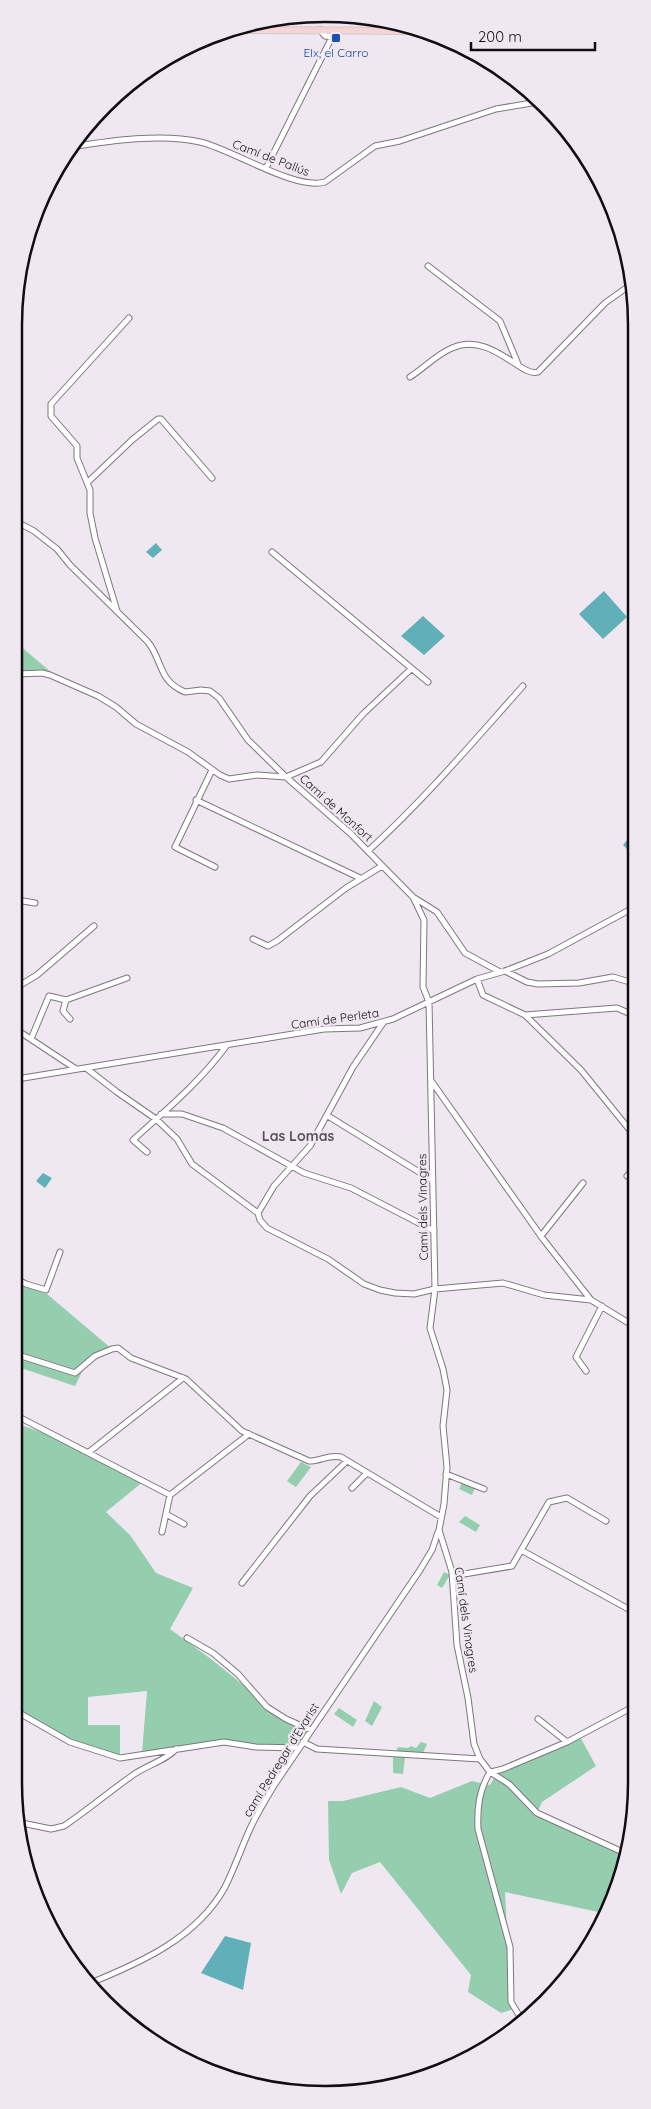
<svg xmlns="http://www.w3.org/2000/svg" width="651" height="2109" viewBox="0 0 651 2109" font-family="Quicksand,sans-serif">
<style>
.green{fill:#95ceae}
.water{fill:#61afb9}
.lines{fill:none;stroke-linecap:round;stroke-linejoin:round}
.minor-casing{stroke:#7e777f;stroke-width:7}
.major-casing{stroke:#cbcacb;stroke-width:8}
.minor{stroke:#fff;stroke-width:5}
.major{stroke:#f7d4d4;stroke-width:6}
.transit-dot{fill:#1a4fb4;stroke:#f0e8f1;stroke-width:2}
.labels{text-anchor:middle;stroke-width:4.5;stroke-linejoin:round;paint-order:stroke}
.transit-label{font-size:12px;fill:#164399;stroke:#f0e8f1}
.street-label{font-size:12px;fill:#110e11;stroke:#f0e8f1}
.neighbourhood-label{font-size:14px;font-weight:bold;fill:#585259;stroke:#f0e8f1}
.rim{fill:none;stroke:#110e11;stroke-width:2.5}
</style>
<rect width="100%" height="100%" fill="#f0e8f1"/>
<path class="green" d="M 18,644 L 52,673 L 38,671 L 18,671 Z
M 16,1284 L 47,1294 L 112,1349 L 95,1354 L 82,1372 L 75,1386 L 15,1366 Z
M 15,1423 L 70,1442 L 144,1481 L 106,1512 L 130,1535 L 156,1573 L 193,1588 L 170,1629 L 211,1659 L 286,1719 L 311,1730 L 296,1748 L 224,1742 L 142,1753 L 147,1691 L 88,1697 L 88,1725 L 120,1725 L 120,1758 L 70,1742 L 14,1710 Z
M 301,1462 L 311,1467 L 296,1487 L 287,1481 Z
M 462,1483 L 475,1488 L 472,1495 L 459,1489 Z
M 465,1516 L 480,1525 L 476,1532 L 459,1522 Z
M 444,1572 L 450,1575 L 442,1588 L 437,1585 Z
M 374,1701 L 382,1707 L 372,1726 L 365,1721 Z
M 339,1708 L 357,1720 L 353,1727 L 334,1714 Z
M 579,1735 L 596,1766 L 542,1802 L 537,1813 L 626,1854 L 603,1913 L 505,1892 L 511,2010 L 501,2013 L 468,1992 L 471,1975 L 380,1862 L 352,1873 L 341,1894 L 329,1860 L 328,1801 L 343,1801 L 401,1787 L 430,1798 L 472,1781 L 490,1785 L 496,1775 Z
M 421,1742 L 427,1744 L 423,1753 L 396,1751 L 398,1747 L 408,1748 L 411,1746 L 416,1748 Z
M 393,1757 L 405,1757 L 403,1774 L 393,1773 Z"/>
<path class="water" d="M 156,543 L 162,550 L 153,558 L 146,552 Z
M 604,591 L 627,617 L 603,639 L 579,614 Z
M 423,616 L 445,636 L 424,655 L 401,636 Z
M 633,833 L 633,855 L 623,845 Z
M 43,1173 L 52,1178 L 45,1188 L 36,1181 Z
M 225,1936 L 251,1943 L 243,1990 L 201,1973 Z"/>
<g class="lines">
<defs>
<path id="minor" d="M 320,30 L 325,36 L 332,37
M 71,147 C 110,141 161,133 200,142 C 232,149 295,191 325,182 L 375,146 L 400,141 L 496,109 L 538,102
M 266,168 L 332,37 L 340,31
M 428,266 L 500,321 L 518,364
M 410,377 C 424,368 437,354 452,348 C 491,331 521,378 538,372 L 605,303 L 626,288 L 635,288
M 88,482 L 132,440 L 158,419 L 161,419 L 212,478
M 19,523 L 34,531 L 57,549 L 70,565 L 148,642 C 163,661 158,681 185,692 L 201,690 L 210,691 L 219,698 L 248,740 L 286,777 L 321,762 L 363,714 L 411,669
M 272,552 L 428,682
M 117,611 L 95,538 L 90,513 L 90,490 L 77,458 L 77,446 L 51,416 L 51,404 L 129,318
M 18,674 L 42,673 L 50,675 L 98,696 L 116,707 L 136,724 L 188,752 L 220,775 L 229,779 L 257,775 L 286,777 L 350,833 L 413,897 L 437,912 L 465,953 L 500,972
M 212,770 L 175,847 L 215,867
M 196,800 L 360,878
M 368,851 C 424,800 473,742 523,686
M 413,897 L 424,920 L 423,987 L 429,1002 L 435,1289 L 430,1328 L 443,1369 L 447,1390 L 443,1426 L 447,1467 L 444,1504 L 439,1530 L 452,1572 L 457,1645 L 468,1698 L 474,1744 L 480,1759 L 490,1772 C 479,1790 477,1808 478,1829 L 510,1947 L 511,2002 L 522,2020
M 17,900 L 35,903
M 253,939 L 268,946 L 277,941 L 346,888 L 382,866
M 505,971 L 527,982 L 538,984 L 579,983 L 613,977 L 633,983
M 477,979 L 483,995 L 525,1015 L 617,1008 L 633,1015
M 17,987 L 37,975 L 94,926
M 66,1000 L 127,978
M 525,1015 L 581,1070 L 633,1134
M 17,1030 L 76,1069
M 31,1039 L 49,996 L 66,1000 L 63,1011 L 70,1019
M 86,1068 L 117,1092 L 156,1119 L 177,1139 L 192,1164 L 258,1213 L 260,1220 L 267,1228 L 328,1259 L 364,1284 L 380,1290 L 395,1293 L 414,1294 L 435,1289 L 503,1283 L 544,1295 L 591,1300 L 632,1325
M 17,1079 L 324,1029 L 360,1028 L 393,1019 L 477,979 L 505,971 L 548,954 L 633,908
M 432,1082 L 543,1239 L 591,1300
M 161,1114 L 182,1114 L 223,1128 L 304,1173 L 351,1188 L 434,1231
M 328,1116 L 432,1180
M 147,1152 L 133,1140 C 166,1110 200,1082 227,1045
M 627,1176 L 633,1170
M 258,1213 L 274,1186 L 310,1146 L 353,1067 L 383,1023
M 541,1236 L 583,1183
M 16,1279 L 26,1284 L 46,1290 L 60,1252
M 15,1354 L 75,1373 L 95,1356 L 112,1349 L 118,1348 L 131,1358 L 186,1379 L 242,1431 L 309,1461 C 321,1461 329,1454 341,1457 L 441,1517
M 586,1371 L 576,1357 L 602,1306
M 15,1415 L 170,1495 L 249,1434
M 89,1452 L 183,1378
M 446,1474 L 484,1489
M 352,1488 L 367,1473
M 166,1514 L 184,1524
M 162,1532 L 170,1495
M 521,1550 L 632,1611
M 452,1576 L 512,1566 L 549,1502 L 567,1498 L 606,1521
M 242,1583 L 310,1496 L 347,1461
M 187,1638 L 213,1653 L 238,1674 L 267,1707 L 286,1719 L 311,1730
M 14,1710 L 70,1742 L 120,1758 L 224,1742 L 256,1747 L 299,1748
M 538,1719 L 567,1742
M 303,1742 L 317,1749 L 480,1759
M 490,1772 L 509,1784 L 537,1813 L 627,1854
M 491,1772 L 503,1769 L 567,1742 L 631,1708
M 22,1823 L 51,1829 L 64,1826 C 88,1810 110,1791 133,1775 C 147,1765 167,1760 176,1749
M 88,1984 C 140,1963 197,1938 225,1887 C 234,1869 241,1849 249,1831 C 256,1815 266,1799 275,1784 L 420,1570 L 432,1550 L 438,1532"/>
<path id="major" d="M 240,30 L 417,31"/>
</defs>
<use href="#minor" class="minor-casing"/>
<use href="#major" class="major-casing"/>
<use href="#minor" class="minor"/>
<use href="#major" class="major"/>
</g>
<rect class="transit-dot" x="331" y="33" width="10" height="10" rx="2.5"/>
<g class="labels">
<g class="transit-label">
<text x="336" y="57">Elx, el Carro</text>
</g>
<g class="street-label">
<text transform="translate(271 158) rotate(21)" y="4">Camí de Pallús</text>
<text transform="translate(336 808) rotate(42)" y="4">Camí de Monfort</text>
<text transform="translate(335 1019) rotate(-8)" y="4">Camí de Perleta</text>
<text transform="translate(423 1207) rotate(-91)" y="4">Camí dels Vinagres</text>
<text transform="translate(466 1620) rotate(82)" y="4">Camí dels Vinagres</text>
<text transform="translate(281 1760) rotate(-58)" y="4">camí Pedregar d'Evarist</text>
</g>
<g class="neighbourhood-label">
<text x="298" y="1141">Las Lomas</text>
</g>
</g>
<path d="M0 0H651V2109H0ZM325 22H325A303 303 0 0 1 628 325V1783A303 303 0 0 1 325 2086H325A303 303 0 0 1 22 1783V325A303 303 0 0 1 325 22Z" fill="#f0e8f1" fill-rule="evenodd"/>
<path class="rim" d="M325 22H325A303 303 0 0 1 628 325V1783A303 303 0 0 1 325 2086H325A303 303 0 0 1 22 1783V325A303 303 0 0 1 325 22Z"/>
<path d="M471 42v8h124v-8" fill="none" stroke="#110e11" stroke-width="2.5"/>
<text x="478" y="42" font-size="15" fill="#110e11" stroke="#f0e8f1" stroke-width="4" paint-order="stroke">200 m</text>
</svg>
